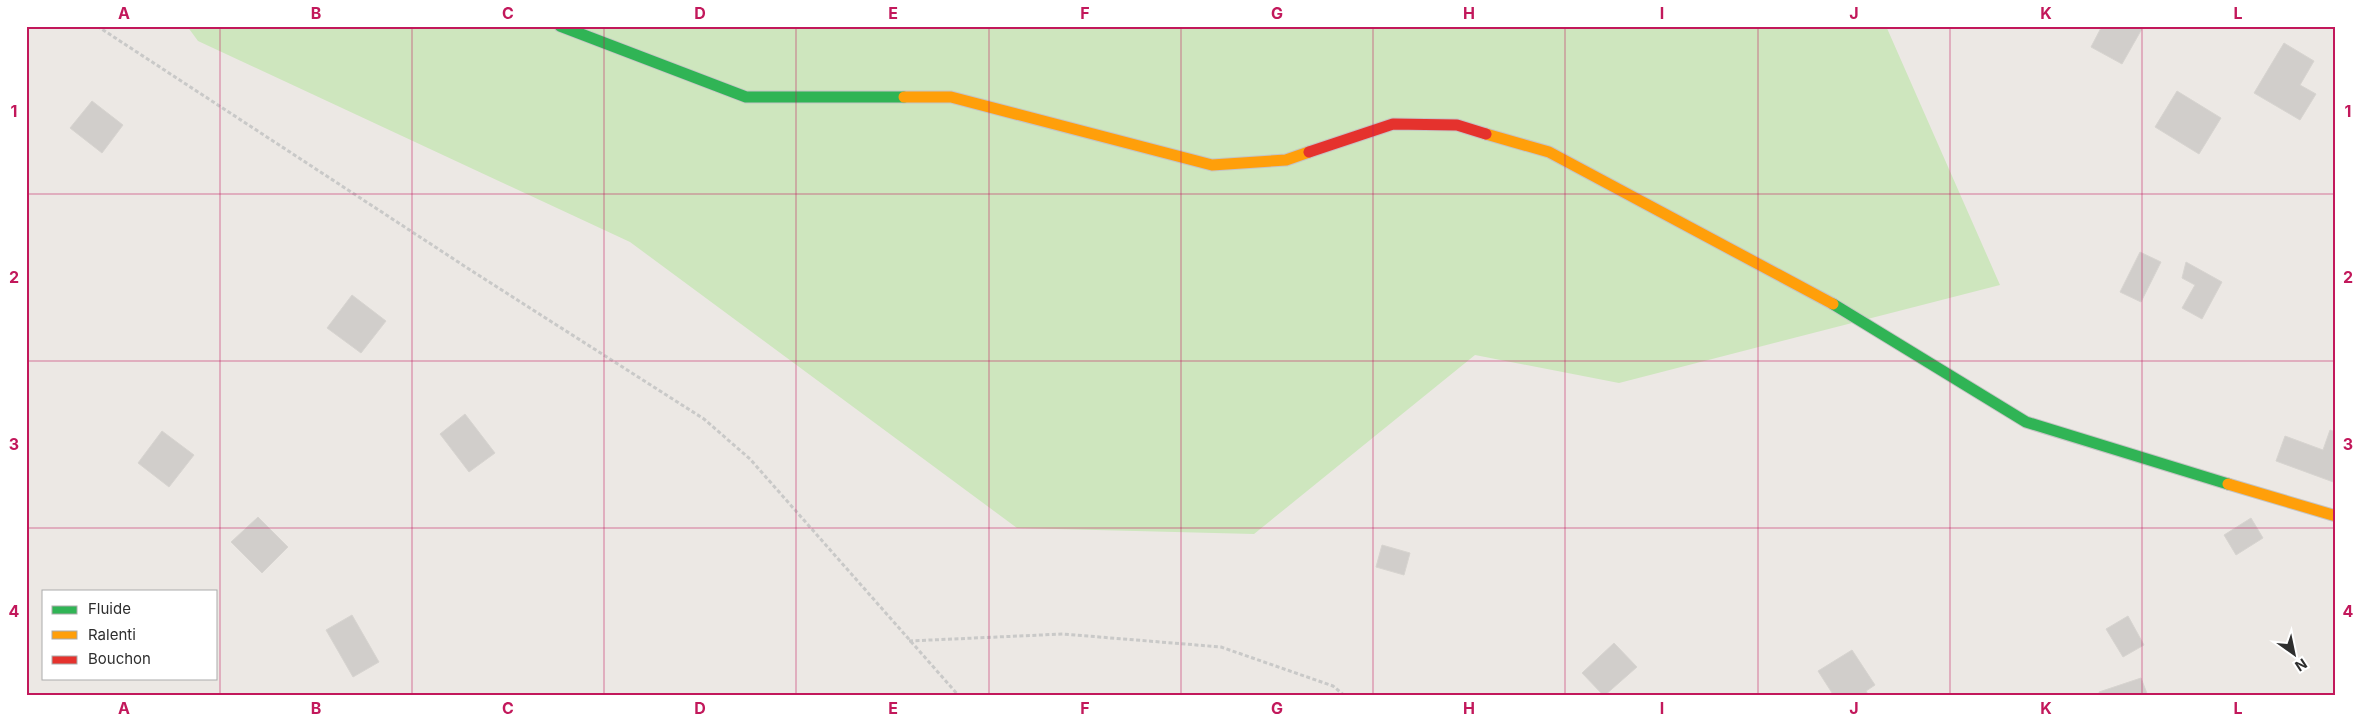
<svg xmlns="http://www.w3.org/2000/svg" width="2362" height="722" viewBox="0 0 2362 722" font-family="Inter,sans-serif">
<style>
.green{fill:#cee6be}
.building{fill:#d1cecb;stroke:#d7d4d0}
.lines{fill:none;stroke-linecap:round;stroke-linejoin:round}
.fast-casing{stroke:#c5c4c5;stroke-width:13}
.slow-casing{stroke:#c5c4c5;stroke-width:13}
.jam-casing{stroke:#c5c4c5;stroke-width:13}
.path{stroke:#c9c9c8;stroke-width:3;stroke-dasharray:4 2.5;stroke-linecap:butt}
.fast{stroke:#30b455;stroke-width:11}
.slow{stroke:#ff9f0a;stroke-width:11}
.jam{stroke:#e5322d;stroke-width:11}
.grid{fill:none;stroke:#c2185b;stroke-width:1;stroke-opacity:0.55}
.neatline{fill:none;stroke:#c2185b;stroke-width:2}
.grid-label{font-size:16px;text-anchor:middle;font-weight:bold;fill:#c2185b}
</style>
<rect width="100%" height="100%" fill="#ece8e4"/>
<path class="green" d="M 187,26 L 1886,26 L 2000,285 L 1619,383 L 1475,355 L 1254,534 L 1017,528 L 630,242 L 198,41 Z"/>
<path class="building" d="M 2102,26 L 2143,27 L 2122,64 L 2091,47 Z
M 2284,43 L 2314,61 L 2300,85 L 2316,94 L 2300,120 L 2254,93 Z
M 2177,91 L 2221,118 L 2199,154 L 2155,127 Z
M 92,101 L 123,125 L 102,153 L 70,128 Z
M 2140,252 L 2161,262 L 2141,302 L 2120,292 Z
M 2186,262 L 2222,282 L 2202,319 L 2182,308 L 2195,285 L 2182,278 Z
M 352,295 L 386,321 L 361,353 L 327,328 Z
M 465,414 L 495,453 L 469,472 L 440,434 Z
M 2330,430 L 2336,432 L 2336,483 L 2276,461 L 2285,436 L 2323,450 Z
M 162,431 L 194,455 L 169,487 L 138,463 Z
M 258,517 L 288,547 L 262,573 L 231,542 Z
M 2251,518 L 2263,538 L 2236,555 L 2224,535 Z
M 1382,545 L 1410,553 L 1404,575 L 1376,567 Z
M 352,615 L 379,662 L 353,677 L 326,630 Z
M 2128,616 L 2144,645 L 2123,657 L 2106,629 Z
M 1614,643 L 1637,667 L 1604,696 L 1582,673 Z
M 1852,650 L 1875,685 L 1866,691 L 1869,696 L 1834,696 L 1818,671 Z
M 2141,678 L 2148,696 L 2100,696 L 2099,692 Z"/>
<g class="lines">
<defs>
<path id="fast" d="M 560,26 L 746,97 L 904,97
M 1833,304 L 2026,422 L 2228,484"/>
<path id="slow" d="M 904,97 L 951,97 L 1212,165 L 1286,160 L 1309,152
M 1486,134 L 1549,152 L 1833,304
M 2228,484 L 2336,516"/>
<path id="jam" d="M 1309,152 L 1393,124 L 1457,125 L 1486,134"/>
</defs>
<use href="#fast" class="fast-casing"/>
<use href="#slow" class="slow-casing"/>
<use href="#jam" class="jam-casing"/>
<path class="path" d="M 97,26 L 472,271 L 704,419 L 750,459 L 959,696
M 909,641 L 1063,634 L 1221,647 L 1333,686 L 1345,696"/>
<use href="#fast" class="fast"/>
<use href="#slow" class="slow"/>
<use href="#jam" class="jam"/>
</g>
<path class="grid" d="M 220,26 L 220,696M 412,26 L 412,696M 604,26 L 604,696M 796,26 L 796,696M 989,26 L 989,696M 1181,26 L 1181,696M 1373,26 L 1373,696M 1565,26 L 1565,696M 1758,26 L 1758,696M 1950,26 L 1950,696M 2142,26 L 2142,696M 26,194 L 2336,194M 26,361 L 2336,361M 26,528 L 2336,528"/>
<rect width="2362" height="722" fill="none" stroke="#ffffff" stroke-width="55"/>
<rect x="42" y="590" width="175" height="90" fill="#ffffff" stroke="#ababab"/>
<rect x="52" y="606" width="25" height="8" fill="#30b455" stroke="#ababab"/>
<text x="88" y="614" font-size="15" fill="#2e2e2e">Fluide</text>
<rect x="52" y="631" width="25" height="8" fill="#ff9f0a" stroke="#ababab"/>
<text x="88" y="640" font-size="15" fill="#2e2e2e">Ralenti</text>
<rect x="52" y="656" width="25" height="8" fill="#e5322d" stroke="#ababab"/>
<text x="88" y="664" font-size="15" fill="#2e2e2e">Bouchon</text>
<g transform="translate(2294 654) rotate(147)" stroke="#ffffff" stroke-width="4" paint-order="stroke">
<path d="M0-4L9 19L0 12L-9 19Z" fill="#2e2e2e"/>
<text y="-8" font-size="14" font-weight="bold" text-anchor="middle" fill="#2e2e2e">N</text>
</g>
<rect x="28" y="28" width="2306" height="666" class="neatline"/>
<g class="grid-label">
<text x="124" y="19">A</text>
<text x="316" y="19">B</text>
<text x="508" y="19">C</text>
<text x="700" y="19">D</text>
<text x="893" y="19">E</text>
<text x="1085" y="19">F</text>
<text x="1277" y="19">G</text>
<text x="1469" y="19">H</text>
<text x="1662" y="19">I</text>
<text x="1854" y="19">J</text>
<text x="2046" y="19">K</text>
<text x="2238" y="19">L</text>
<text x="14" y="117">1</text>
<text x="2348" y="117">1</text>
<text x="14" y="283">2</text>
<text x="2348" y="283">2</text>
<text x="14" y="450">3</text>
<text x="2348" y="450">3</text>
<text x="14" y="617">4</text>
<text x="2348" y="617">4</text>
<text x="124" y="714">A</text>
<text x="316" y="714">B</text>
<text x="508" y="714">C</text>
<text x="700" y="714">D</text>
<text x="893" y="714">E</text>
<text x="1085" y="714">F</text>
<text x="1277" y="714">G</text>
<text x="1469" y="714">H</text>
<text x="1662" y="714">I</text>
<text x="1854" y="714">J</text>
<text x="2046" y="714">K</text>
<text x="2238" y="714">L</text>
</g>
</svg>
